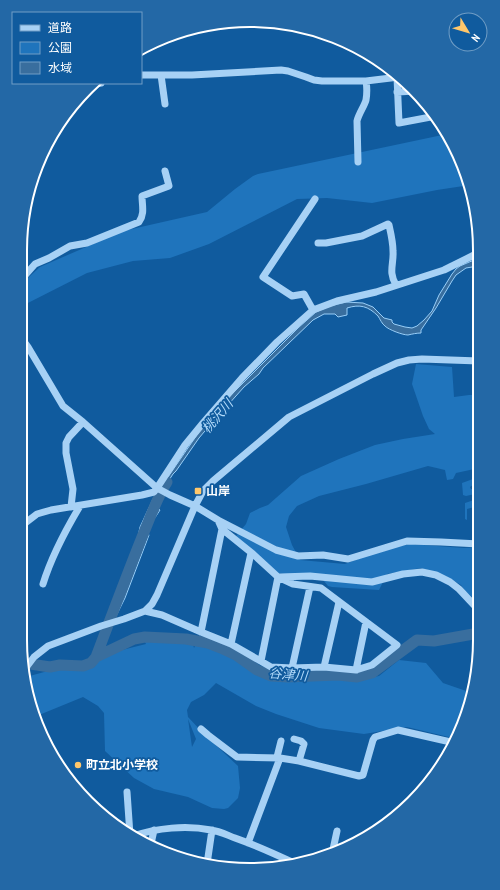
<svg xmlns="http://www.w3.org/2000/svg" width="500" height="890" viewBox="0 0 500 890" font-family="'PT Sans Narrow','Noto Sans JP',sans-serif">
<style>
.green{fill:#1f74bc;fill-rule:evenodd}
.water{fill:#396e9e;stroke:#98cef8}
.lines{fill:none;stroke-linecap:round;stroke-linejoin:round}
.river{stroke:#396e9e;stroke-width:11}
.minor{stroke:#a7d1f5;stroke-width:7}
.poi-dot{fill:#ffc76b;stroke:#105b9e;stroke-width:1.5}
.labels{text-anchor:middle;stroke-width:3.5;stroke-linejoin:round;paint-order:stroke}
.poi-label{font-size:12px;font-weight:bold;fill:#fff;stroke:#105b9e;text-anchor:start}
.water-label{font-size:13px;font-style:italic;fill:#b3dbfb;stroke:#105b9e}
.rim{fill:none;stroke:#fff;stroke-width:2}
</style>
<rect width="100%" height="100%" fill="#105b9e"/>
<path class="green" d="M 447,134 L 468,176 L 470,185 L 437,190 L 372,203 L 327,198 L 297,199 L 209,244 L 170,258 L 133,261 L 87,273 L 20,307 L 20,285 L 40,267 L 123,231 L 207,212 L 235,189 L 253,176 L 258,174 Z
M 416,364 L 452,367 L 454,397 L 469,395 L 479,395 L 479,468 L 456,473 L 453,479 L 447,480 L 445,470 L 428,466 L 366,484 L 319,496 L 297,506 L 289,516 L 286,527 L 292,545 L 300,560 L 345,564 L 384,549 L 410,544 L 464,548 L 479,547 L 479,603 L 465,591 L 461,585 L 447,577 L 421,568 L 387,574 L 379,590 L 332,587 L 328,586 L 319,575 L 291,575 L 278,573 L 236,536 L 246,524 L 250,513 L 260,508 L 268,505 L 301,476 L 339,459 L 375,445 L 403,439 L 435,434 L 429,429 L 423,416 L 412,384 Z
M 473,479 L 473,485 L 470,487 L 471,489 L 475,489 L 475,494 L 466,496 L 463,495 L 462,483 Z
M 477,499 L 478,506 L 467,509 L 467,520 L 465,519 L 465,503 Z
M 145,642 L 169,642 L 193,644 L 194,648 L 195,646 L 202,645 L 224,649 L 267,678 L 316,678 L 358,680 L 379,676 L 399,660 L 426,663 L 443,683 L 472,693 L 468,714 L 457,739 L 407,727 L 364,734 L 319,728 L 276,714 L 256,706 L 216,683 L 204,695 L 191,702 L 187,710 L 188,717 L 204,734 L 238,766 L 240,788 L 238,798 L 228,808 L 224,809 L 212,808 L 188,797 L 154,789 L 134,778 L 105,751 L 104,713 L 98,706 L 83,697 L 39,715 L 34,718 L 32,714 L 26,677 L 66,666 L 85,669 L 106,654 L 146,644 ZM 188,719 L 196,739 L 192,747 Z"/>
<path class="water" d="M 474,260 L 478,260 L 478,266 L 466,268 L 456,275 L 452,281 L 436,308 L 421,330 L 421,333 C 417,333 412,334 408,335 C 403,335 389,330 385,326 C 382,324 380,319 378,316 C 368,306 360,304 347,308 L 347,315 L 338,317 L 335,314 L 324,314 L 313,320 L 263,368 L 259,374 L 244,387 L 210,425 L 199,438 L 176,471 L 173,474 L 154,503 L 145,525 L 152,518 L 159,509 L 160,510 L 147,530 L 147,532 L 149,535 L 146,543 L 125,598 L 115,618 L 113,618 L 122,601 L 135,565 L 135,551 L 140,527 L 153,499 L 170,474 L 201,429 L 228,398 L 298,328 L 316,312 L 330,306 L 346,302 L 363,303 L 373,307 L 384,318 L 392,320 L 392,322 L 394,324 L 405,327 L 412,328 L 417,326 L 424,320 L 432,311 L 439,295 L 452,274 L 456,269 L 460,266 Z"/>
<g class="lines">
<path class="river" d="M 96,657 L 134,639 L 145,637 L 186,639 L 208,643 L 221,648 L 236,655 L 257,670 L 271,676 L 288,677 L 338,675 L 357,677 L 372,673 L 417,640 L 434,641 L 479,633
M 24,663 L 50,667 L 60,665 L 83,666 L 91,663 L 96,657 C 111,617 126,577 142,537 C 150,519 156,499 167,482"/>
<path class="minor" d="M 141,75 L 192,75 L 281,70 L 288,71 L 306,77 L 314,80 L 322,81 L 366,81 L 399,77
M 161,75 L 165,104
M 397,77 L 399,123 L 436,116
M 96,84 L 101,83
M 397,92 L 416,91
M 358,162 L 357,121 C 359,113 364,107 366,100 C 367,94 367,87 366,81
M 318,243 L 326,243 L 362,236 L 388,224 L 389,225 C 391,234 393,242 393,251 C 394,264 388,272 396,285
M 20,281 L 35,264 L 49,258 L 70,246 L 87,243 L 139,222 C 145,214 142,205 142,196 L 169,186 L 165,171
M 313,310 L 304,294 L 292,296 L 263,277 L 315,199
M 20,336 L 28,347 L 47,379 L 63,406 L 83,422 L 157,488 L 170,495 L 195,506 L 218,520 L 222,529 L 253,554 L 278,577 L 293,584 L 321,588 L 397,645 L 372,665 L 356,670 L 324,667 L 292,668 L 271,667 L 231,644 L 201,632 L 162,615 L 145,611
M 71,507 L 73,489 L 66,453 L 66,443 L 69,437 L 83,422
M 218,520 L 276,550 L 298,556 L 323,555 L 348,559 L 407,541 L 441,542 L 479,544
M 20,527 L 37,514 L 51,510 L 142,495 L 154,492 L 157,488 L 185,445 L 203,423 L 242,378 L 277,342 L 313,310 L 337,301 L 376,292 L 444,270 L 478,253
M 280,577 L 310,576 L 372,582 L 403,574 L 422,572 L 436,575 L 450,582 L 459,589 L 474,605 L 479,609
M 43,584 C 52,555 65,531 80,506
M 201,632 L 222,529
M 231,644 L 251,553
M 261,661 L 278,577
M 324,667 L 339,602
M 292,668 L 310,587
M 25,669 L 34,657 L 48,646 L 101,626 L 124,619 L 145,611 L 152,604 L 157,595 L 195,506 L 203,491 L 213,481 L 289,417 L 373,374 L 397,363 L 409,360 L 422,359 L 479,361
M 356,670 L 366,622
M 201,729 L 208,735 L 237,757 L 280,758
M 294,739 L 301,741 L 304,744 L 299,761
M 277,757 L 281,741
M 127,792 L 130,835
M 133,836 C 157,828 186,825 211,830 C 219,831 227,835 235,838 C 255,845 275,854 294,863
M 248,843 L 280,758 L 299,761 L 359,776 L 363,775 L 373,740 L 375,737 L 398,730 L 455,743
M 151,844 L 154,830
M 332,854 L 337,831
M 207,864 L 212,830"/>
</g>
<g class="poi-dot">
<rect x="194" y="487" width="8" height="8" rx="2"/>
<circle cx="78" cy="765" r="4"/>
</g>
<g class="labels">
<g class="poi-label">
<text x="206" y="495">山岸</text>
<text x="86" y="769">町立北小学校</text>
</g>
<g class="water-label">
<text transform="translate(217 416) rotate(-49)" y="5">桃沢川</text>
<text transform="translate(288 674) rotate(5)" y="5">谷津川</text>
</g>
</g>
<path d="M0 0H500V890H0ZM250 27H250A223 223 0 0 1 473 250V640A223 223 0 0 1 250 863H250A223 223 0 0 1 27 640V250A223 223 0 0 1 250 27Z" fill="#2368a6" fill-rule="evenodd"/>
<path class="rim" d="M250 27H250A223 223 0 0 1 473 250V640A223 223 0 0 1 250 863H250A223 223 0 0 1 27 640V250A223 223 0 0 1 250 27Z"/>
<rect x="12" y="12" width="130" height="72" fill="#105b9e" stroke="#709dc5"/>
<rect x="20" y="25" width="20" height="6" fill="#a7d1f5" stroke="#709dc5"/>
<text x="48" y="32" font-size="12" fill="#ffffff">道路</text>
<rect x="20" y="42" width="20" height="12" fill="#1f74bc" stroke="#709dc5"/>
<text x="48" y="52" font-size="12" fill="#ffffff">公園</text>
<rect x="20" y="62" width="20" height="12" fill="#396e9e" stroke="#709dc5"/>
<text x="48" y="72" font-size="12" fill="#ffffff">水域</text>
<g transform="translate(468 32) rotate(128)"><circle r="19" fill="#105b9e" stroke="#709dc5"/>
<path d="M0-3L7 15L0 10L-7 15Z" fill="#ffc76b"/>
<text y="-6" font-size="11" font-weight="bold" text-anchor="middle" fill="#ffffff">N</text>
</g>
</svg>
